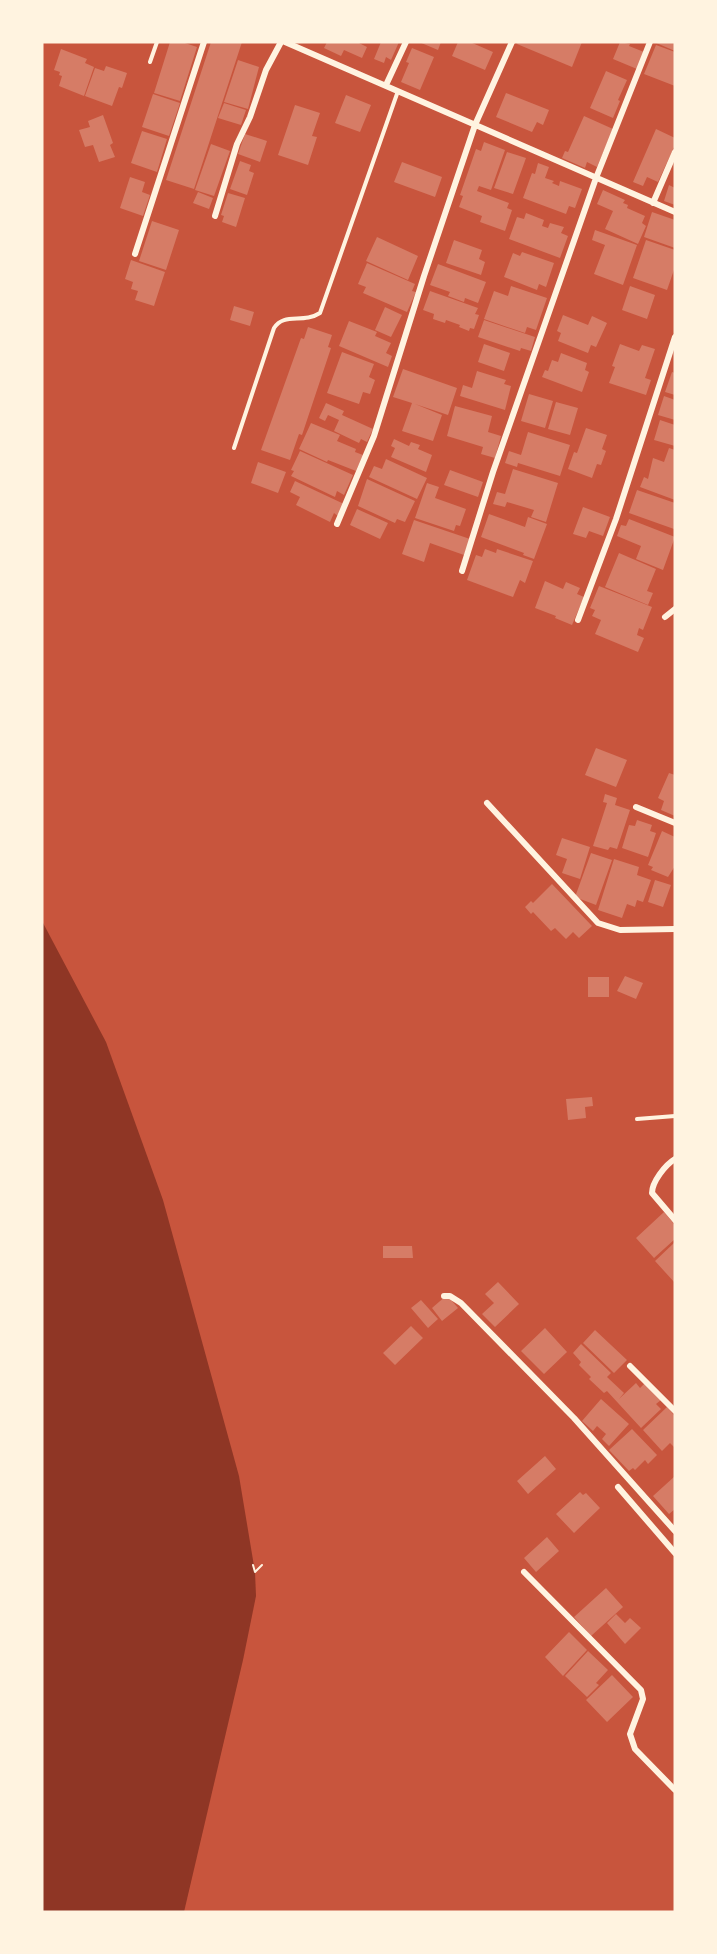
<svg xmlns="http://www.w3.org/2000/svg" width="717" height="1954" viewBox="0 0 717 1954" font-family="Roboto,sans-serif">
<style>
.water{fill:#8f3625}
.building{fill:#d67c66}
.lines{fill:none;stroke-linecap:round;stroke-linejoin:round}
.path{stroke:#fff3e0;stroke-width:2}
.service{stroke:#fff3e0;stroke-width:4}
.minor{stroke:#fff3e0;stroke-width:6}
</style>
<rect width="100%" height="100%" fill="#c8553d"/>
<path class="water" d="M 42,921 L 106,1042 L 163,1200 L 239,1476 L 255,1572 L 256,1596 L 243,1660 L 184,1912 L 42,1912 Z"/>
<path class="building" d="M 170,42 L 182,42 L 197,47 L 180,101 L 154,93 Z
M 211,42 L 242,42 L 194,189 L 166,180 Z
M 327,42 L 357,42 L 367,47 L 362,58 L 344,50 L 341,56 L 324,48 Z
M 381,42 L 399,42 L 391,60 L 386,57 L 384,63 L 374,59 Z
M 419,42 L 441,42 L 438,50 Z
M 458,42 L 470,42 L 493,52 L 485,70 L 452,56 Z
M 518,42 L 582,42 L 572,67 L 517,44 Z
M 620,42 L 630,44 L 629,46 L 644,52 L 637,69 L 613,59 Z
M 654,42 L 675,42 L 675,51 Z
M 656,45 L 675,52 L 675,86 L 644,74 Z
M 412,48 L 434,57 L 420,90 L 401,82 L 409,63 L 406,62 Z
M 61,49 L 87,59 L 85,63 L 94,67 L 84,96 L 59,86 L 62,76 L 59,75 L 60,72 L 54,70 Z
M 238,60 L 259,67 L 248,109 L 224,102 Z
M 106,66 L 127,73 L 122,88 L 119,87 L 112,106 L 85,96 L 95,68 L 104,71 Z
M 606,71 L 627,80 L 618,100 L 620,101 L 613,118 L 590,108 Z
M 506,93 L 549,110 L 543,125 L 537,122 L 532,132 L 496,117 Z
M 153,94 L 180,103 L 169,136 L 142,127 Z
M 346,95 L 371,105 L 360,132 L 335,123 Z
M 224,103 L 246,110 L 241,125 L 218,118 Z
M 295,105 L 320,113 L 312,136 L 317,137 L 308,165 L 278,155 Z
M 103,115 L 113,143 L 110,145 L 115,157 L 99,162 L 93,145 L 85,147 L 79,130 L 90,127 L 88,121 Z
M 584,116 L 613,129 L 597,167 L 587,162 L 585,168 L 562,158 L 565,151 L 568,152 Z
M 656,129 L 675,138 L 675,145 L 658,182 L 647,177 L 643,186 L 633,182 Z
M 142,131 L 167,139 L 157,172 L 131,163 Z
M 245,134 L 267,141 L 260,162 L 238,154 Z
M 484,142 L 505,150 L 491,190 L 479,186 L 477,191 L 509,203 L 507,208 L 512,210 L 505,231 L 480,222 L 482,216 L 459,207 L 463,196 L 460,195 L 476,149 L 481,151 Z
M 211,144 L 230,151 L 214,196 L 195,190 Z
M 507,152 L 526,158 L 513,194 L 494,188 Z
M 240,161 L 251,165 L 249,171 L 254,173 L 247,195 L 230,189 Z
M 402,162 L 442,177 L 435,197 L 394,182 Z
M 538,163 L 549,167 L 545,178 L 554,181 L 552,183 L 559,186 L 560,181 L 582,189 L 575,208 L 569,206 L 566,214 L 523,198 L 532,173 L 535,174 Z
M 130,177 L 145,182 L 142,192 L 150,195 L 143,216 L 120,208 Z
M 669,185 L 675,188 L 675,205 L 664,201 Z
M 603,190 L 625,200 L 623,203 L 628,205 L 627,208 L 645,216 L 642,223 L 646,226 L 638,244 L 605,229 L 613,211 L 597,204 Z
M 198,192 L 213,198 L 209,209 L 193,203 Z
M 228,193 L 245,198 L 236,227 L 222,222 L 224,216 L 221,215 Z
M 652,212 L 675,220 L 675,248 L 644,237 Z
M 526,213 L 544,220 L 542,226 L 548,228 L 550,223 L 564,227 L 561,233 L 568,236 L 560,258 L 509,239 L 517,217 L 524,219 Z
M 152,221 L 179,230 L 166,270 L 139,261 Z
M 595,230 L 637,245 L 623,285 L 594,274 L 605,245 L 592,240 Z
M 377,237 L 418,256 L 408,280 L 366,261 Z
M 454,240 L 482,250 L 479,259 L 485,262 L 481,275 L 446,263 Z
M 646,240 L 675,250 L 675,267 L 667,290 L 633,278 Z
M 522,252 L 554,263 L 546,287 L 539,284 L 537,290 L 504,277 L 513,253 L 520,256 Z
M 131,260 L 165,272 L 154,306 L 135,300 L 138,291 L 131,289 L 133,282 L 125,279 Z
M 367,263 L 415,284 L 412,291 L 416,292 L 407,312 L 363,293 L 366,287 L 358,284 Z
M 438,264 L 486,282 L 478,303 L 465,298 L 464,302 L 448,296 L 450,292 L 430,285 Z
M 511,286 L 547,298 L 536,330 L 527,327 L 525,333 L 484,319 L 494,291 L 508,296 Z
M 630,286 L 655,295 L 647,319 L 622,310 Z
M 430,291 L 478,308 L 475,314 L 479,315 L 474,329 L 470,328 L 469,331 L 459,327 L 460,325 L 446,320 L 445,323 L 433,319 L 434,314 L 423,310 Z
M 234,306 L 254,312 L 250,326 L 230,320 Z
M 385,307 L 402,315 L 391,337 L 375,330 Z
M 563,315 L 588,325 L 592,316 L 607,323 L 596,347 L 591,345 L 588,353 L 558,341 L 561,333 L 557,331 Z
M 484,320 L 535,337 L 531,351 L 521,348 L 520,351 L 478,337 Z
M 349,321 L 377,332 L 375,336 L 391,343 L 386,353 L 392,356 L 388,367 L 339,346 Z
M 308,327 L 332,335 L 328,347 L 331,348 L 302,435 L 299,434 L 290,460 L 261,450 L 301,338 L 304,339 Z
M 484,344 L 510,353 L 504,371 L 478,362 Z
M 620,344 L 639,351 L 642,345 L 655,349 L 645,378 L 651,380 L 646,395 L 609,383 L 615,367 L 612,366 Z
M 342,352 L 374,364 L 369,377 L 375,380 L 370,394 L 363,392 L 359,404 L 327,393 Z
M 561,353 L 587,363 L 585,370 L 589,372 L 582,392 L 542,377 L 545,370 L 548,371 L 552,360 L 558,362 Z
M 403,369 L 457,388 L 448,415 L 415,404 L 442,415 L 433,441 L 402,431 L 412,403 L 393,397 Z
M 477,371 L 506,380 L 504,384 L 511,386 L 505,410 L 460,396 L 463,385 L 472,388 Z
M 672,372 L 675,373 L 675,395 L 665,392 Z
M 529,394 L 553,401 L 545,428 L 521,421 Z
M 664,396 L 675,400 L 675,420 L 658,415 Z
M 556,402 L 578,408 L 570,435 L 548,429 Z
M 326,403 L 344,411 L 342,415 L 373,429 L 367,442 L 361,439 L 359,443 L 334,431 L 339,420 L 328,415 L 325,421 L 319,418 Z
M 455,406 L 492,416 L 488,432 L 501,436 L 495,458 L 481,454 L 483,447 L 447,436 Z
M 660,420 L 675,425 L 675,446 L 654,440 Z
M 311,423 L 340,435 L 337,441 L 356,449 L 355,452 L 363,455 L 356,471 L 328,460 L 327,462 L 299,449 Z
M 586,428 L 607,435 L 602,449 L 606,451 L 601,465 L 597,464 L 592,478 L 568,469 L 574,452 L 577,453 Z
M 528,432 L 570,445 L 560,476 L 518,463 L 517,467 L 505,463 L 509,451 L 521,455 Z
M 394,439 L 409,446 L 411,442 L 420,445 L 418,449 L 432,455 L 426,472 L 391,457 L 395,448 L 391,446 Z
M 669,448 L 675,450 L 675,500 L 640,487 L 644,477 L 648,479 L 653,458 L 664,462 Z
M 300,451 L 353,475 L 344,495 L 337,491 L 335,497 L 291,476 L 294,471 L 291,470 Z
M 386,459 L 427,478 L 417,499 L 369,477 L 374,466 L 382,469 Z
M 258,462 L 286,472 L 278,493 L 251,483 Z
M 513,469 L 558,483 L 546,522 L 531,517 L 534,510 L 507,502 L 505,507 L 493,504 L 497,492 L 505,494 Z
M 450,470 L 483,482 L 478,497 L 444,485 Z
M 367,479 L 415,501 L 405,522 L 397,519 L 395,523 L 358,506 Z
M 295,481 L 344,504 L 338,516 L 334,513 L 330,522 L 296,505 L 300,497 L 290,492 Z
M 427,483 L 439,487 L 435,498 L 466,509 L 460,526 L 456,525 L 454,531 L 415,518 Z
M 637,490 L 675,503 L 674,529 L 629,513 Z
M 583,507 L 610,517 L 603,536 L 589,531 L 586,538 L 573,534 Z
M 357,509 L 388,523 L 380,539 L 350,525 Z
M 489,514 L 525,527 L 528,517 L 547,524 L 534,559 L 523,555 L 524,553 L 481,537 Z
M 629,519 L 675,537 L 663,570 L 636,559 L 641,546 L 617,536 L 621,525 L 626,526 Z
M 414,520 L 470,539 L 464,555 L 430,543 L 424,562 L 402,554 Z
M 485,549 L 496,553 L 497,549 L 533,561 L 525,583 L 520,580 L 513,597 L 467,580 L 476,555 L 482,557 Z
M 619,553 L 656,569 L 647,591 L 653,593 L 648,605 L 605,587 Z
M 545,581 L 563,589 L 566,582 L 580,588 L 577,594 L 584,597 L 572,625 L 555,618 L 556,616 L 535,608 Z
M 599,586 L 652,607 L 643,630 L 639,628 L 637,635 L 644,638 L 638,652 L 595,634 L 601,620 L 592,616 L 595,610 L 590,608 Z
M 596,748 L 627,760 L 616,787 L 585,775 Z
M 669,773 L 675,775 L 675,816 L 661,810 L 664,801 L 658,798 Z
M 605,794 L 617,798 L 615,805 L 630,810 L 617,849 L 610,847 L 608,850 L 593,846 L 607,803 L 603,802 Z
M 637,820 L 652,825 L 650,831 L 656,833 L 648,857 L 622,848 L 629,825 L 635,826 Z
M 662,831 L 675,837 L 675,866 L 668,877 L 651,870 L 653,867 L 648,865 Z
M 562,838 L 590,847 L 580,879 L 562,873 L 567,859 L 556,855 Z
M 591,853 L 612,860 L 596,905 L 575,897 Z
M 614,859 L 639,867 L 637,875 L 651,880 L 643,902 L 637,900 L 635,907 L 627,904 L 622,918 L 598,910 Z
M 655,880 L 671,885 L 663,907 L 648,902 Z
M 552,884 L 592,926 L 579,938 L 573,932 L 566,939 L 555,928 L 551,931 L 533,912 L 531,914 L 525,907 L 531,901 L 533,903 Z
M 625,976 L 643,983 L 636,999 L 617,991 Z
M 588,977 L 609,977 L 609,997 L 588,997 Z
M 592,1097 L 593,1106 L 585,1107 L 586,1118 L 568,1120 L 566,1099 Z
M 664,1212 L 675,1225 L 675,1239 L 654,1258 L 636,1238 Z
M 675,1242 L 675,1283 L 655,1261 Z
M 383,1246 L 412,1246 L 413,1258 L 383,1258 Z
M 498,1282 L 519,1304 L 495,1327 L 482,1314 L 494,1303 L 485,1294 Z
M 447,1295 L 458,1308 L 442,1321 L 432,1308 Z
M 421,1300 L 438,1319 L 428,1328 L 411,1308 Z
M 411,1326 L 423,1338 L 395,1365 L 383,1353 Z
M 545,1328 L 567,1352 L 544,1374 L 521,1351 Z
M 595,1330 L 627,1360 L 614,1373 L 583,1343 Z
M 581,1344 L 611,1373 L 607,1377 L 624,1393 L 619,1399 L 636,1383 L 640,1388 L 645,1383 L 661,1400 L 656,1404 L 661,1409 L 641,1428 L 607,1391 L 604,1393 L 589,1379 L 591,1377 L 579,1365 L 581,1362 L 573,1353 Z
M 601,1399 L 629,1424 L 609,1446 L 602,1439 L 606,1434 L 597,1426 L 593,1431 L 582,1421 Z
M 667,1407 L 675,1416 L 675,1448 L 670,1443 L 662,1451 L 643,1430 Z
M 632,1429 L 657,1455 L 648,1464 L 645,1460 L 635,1470 L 633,1468 L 629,1471 L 609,1450 Z
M 545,1456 L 556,1469 L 528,1494 L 517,1481 Z
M 675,1476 L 675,1509 L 669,1514 L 653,1496 Z
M 580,1492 L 583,1495 L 586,1493 L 600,1508 L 574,1533 L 556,1514 Z
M 547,1537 L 559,1551 L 536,1572 L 524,1558 Z
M 606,1588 L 623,1607 L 591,1636 L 574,1617 Z
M 616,1614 L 625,1623 L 630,1618 L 641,1628 L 625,1644 L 607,1623 Z
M 569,1632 L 587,1650 L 563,1676 L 545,1657 Z
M 588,1651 L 608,1670 L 596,1683 L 599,1685 L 587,1697 L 565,1676 Z
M 612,1675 L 633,1697 L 607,1722 L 586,1700 Z"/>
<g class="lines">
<path class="path" d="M 253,1565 L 255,1572 L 262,1565"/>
<path class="service" d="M 150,62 L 157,42
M 234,448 L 274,328 C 284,312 303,324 320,313 L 398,91
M 637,1119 L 675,1116"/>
<path class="minor" d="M 285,42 L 675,212
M 386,85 L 406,42
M 653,203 L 675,152
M 215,216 L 237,144 L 250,117 L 266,70 L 281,42
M 135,254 L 204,42
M 337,524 L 374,436 L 424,276 L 475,125 L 512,42
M 462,571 L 493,472 L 596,178 L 650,42
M 665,617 L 675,609
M 578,620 L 616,519 L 675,337
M 487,803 L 598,923 L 620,930 L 675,929
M 636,807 L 675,823
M 675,1159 C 665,1165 652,1182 652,1193 L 675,1220
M 444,1296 L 450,1296 L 461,1303 L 574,1418 L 675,1531
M 630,1366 L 675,1411
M 618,1487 L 675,1553
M 524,1572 L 641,1690 L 643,1699 L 630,1734 L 635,1749 L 675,1790"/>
</g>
<rect width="717" height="1954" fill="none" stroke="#fff3e0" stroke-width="87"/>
</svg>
